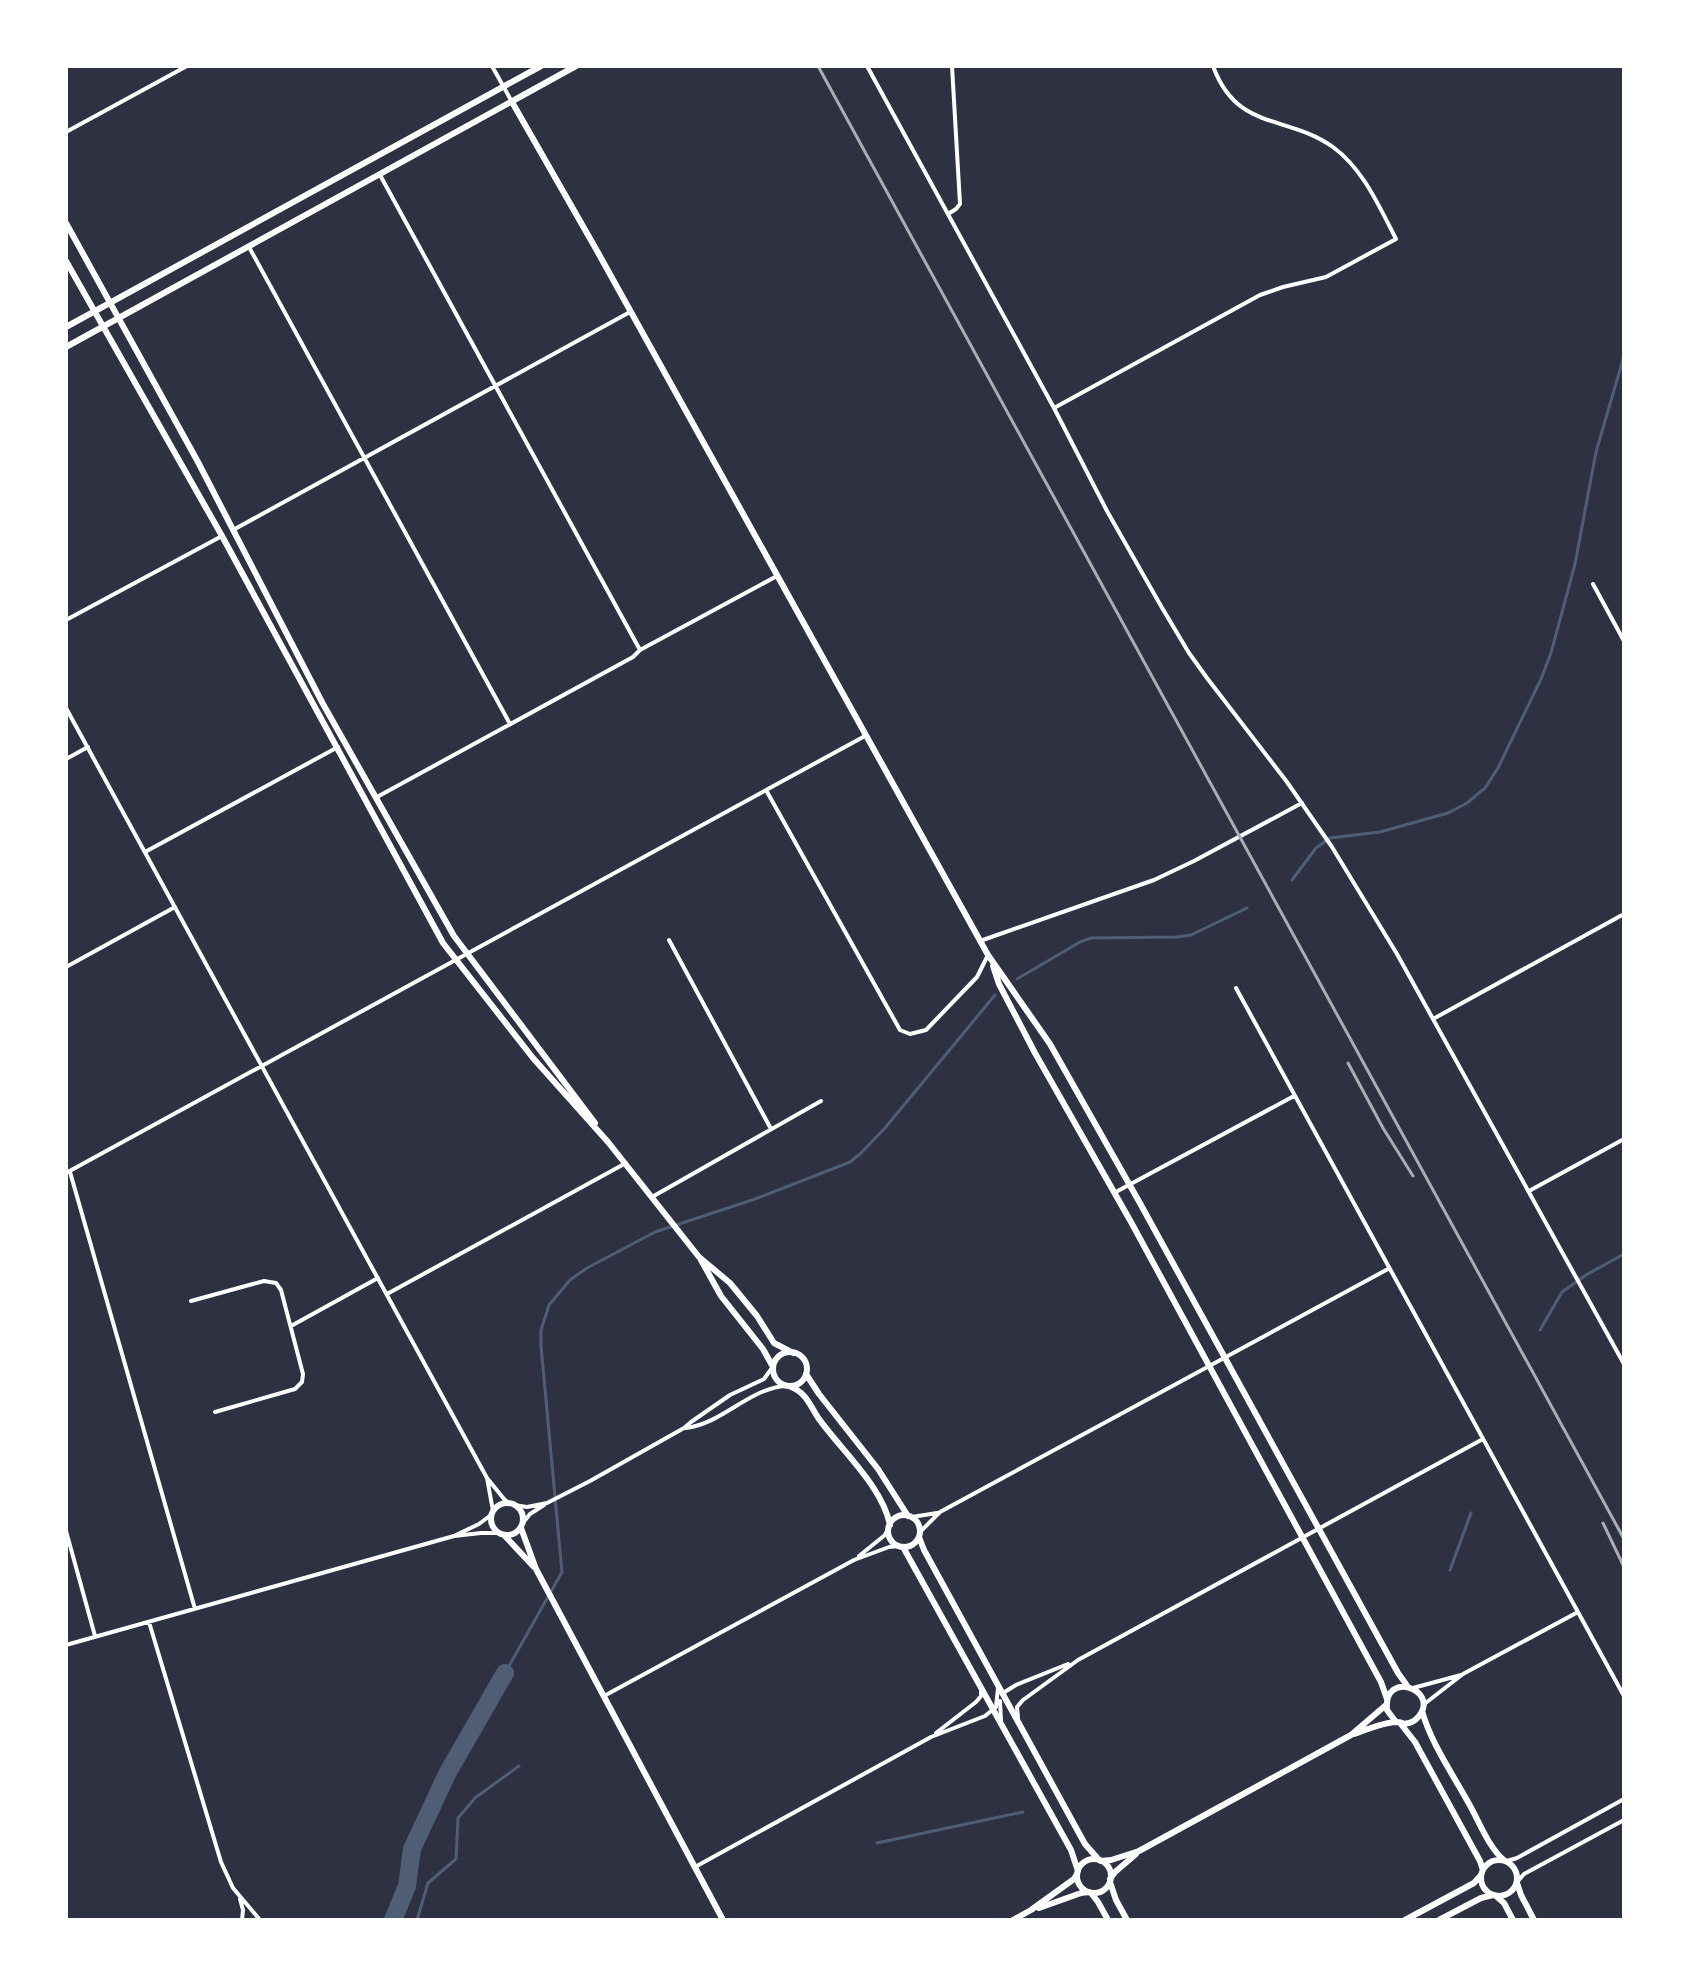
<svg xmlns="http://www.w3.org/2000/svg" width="1690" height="1986" viewBox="0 0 1690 1986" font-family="'DM Sans',sans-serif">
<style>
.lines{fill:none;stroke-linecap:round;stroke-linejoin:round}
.stream{stroke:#4f5d75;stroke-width:3}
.river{stroke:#4f5d75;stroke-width:18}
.minor{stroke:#fff;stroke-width:4}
.tertiary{stroke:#fff;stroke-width:6}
.secondary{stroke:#fff;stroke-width:6}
.rail{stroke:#abadb3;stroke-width:3}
</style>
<rect width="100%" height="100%" fill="#2d3142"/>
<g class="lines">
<path class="stream" d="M 1292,880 L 1316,848 L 1330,838 L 1380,832 L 1448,813 L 1467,803 L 1485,788 L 1498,768 L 1541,679 L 1551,653 L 1575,564 L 1596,452 L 1624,356
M 1017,979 L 1080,942 L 1091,938 L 1177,937 L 1191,935 L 1247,908
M 1540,1330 L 1562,1292 L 1586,1275 L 1624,1254
M 1450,1570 L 1471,1513
M 505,1673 L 562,1572 L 541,1346 L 541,1330 L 549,1305 L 570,1280 L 587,1268 L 655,1232 L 755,1199 L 850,1162 L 860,1154 L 885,1128 L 995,995
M 877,1843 L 1023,1812
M 417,1920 L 428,1883 L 456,1859 L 458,1818 L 475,1798 L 519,1766"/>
<path class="river" d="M 393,1920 L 407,1886 L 412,1849 L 447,1774 L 505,1673"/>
<path class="minor" d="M 492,66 L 512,102
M 867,66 L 1054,408 L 1107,511 L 1161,606 L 1189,653 L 1207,678 L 1287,782 L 1332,847 L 1397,954 L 1624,1364
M 66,132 L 187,66
M 380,175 L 640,650
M 948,214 L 956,209 L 960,204 L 952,66
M 249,247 L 510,724
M 1054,408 L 1260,295 L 1283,287 L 1326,277 L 1396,239 C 1379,206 1363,169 1333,147 C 1287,114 1237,132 1213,66
M 233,530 L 630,312
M 1593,584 L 1624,641
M 66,620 L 222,536
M 66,708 L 487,1478
M 66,759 L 88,747
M 766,790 L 900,1030 L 910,1034 L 926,1030 L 977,977 L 988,955
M 377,797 L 633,657 L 640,650 L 777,576
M 145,852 L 338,747
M 669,940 L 771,1129
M 980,941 L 1154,880 L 1194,861 L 1302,803
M 66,967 L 175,907
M 1236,988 L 1624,1696
M 1433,1019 L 1624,914
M 70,1172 L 195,1609
M 66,1173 L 865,736
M 1529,1191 L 1624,1139
M 1114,1193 L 1294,1096
M 652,1197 L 821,1101
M 387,1294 L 626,1163
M 191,1301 L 264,1281 L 276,1283 L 281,1290 L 303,1374 L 302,1382 L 295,1389 L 215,1412
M 291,1326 L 378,1278
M 686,1428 C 722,1424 749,1388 786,1386
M 514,1505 L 527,1507 L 547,1503 L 590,1481 L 684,1428 L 691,1422 L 730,1395 L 764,1379 L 772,1368
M 493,1511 L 487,1478 L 504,1499 L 510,1504
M 491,1515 L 479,1524 L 454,1536 L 481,1533 L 499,1533
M 912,1517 L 937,1513
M 522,1524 L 530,1514 L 544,1505
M 66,1531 L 95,1636
M 920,1532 L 940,1512 L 1388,1269
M 859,1556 L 885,1535 L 889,1527
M 149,1622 L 221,1862 L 233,1888 L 260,1920
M 66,1645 L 454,1536
M 1413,1688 L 1461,1675
M 1003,1693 L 1016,1685 L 1068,1664
M 604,1696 L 854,1560 L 889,1547 L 898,1546
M 1000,1701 L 1001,1721
M 1423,1705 L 1463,1674 L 1578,1612
M 1018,1718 L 1017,1707 L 1023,1700 L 1078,1660 L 1483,1439
M 936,1733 L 976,1702 L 981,1696 L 981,1691
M 1507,1861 L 1517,1858 L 1624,1799
M 695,1867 L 931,1737 L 985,1716 L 996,1707 L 998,1688
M 1518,1881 L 1524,1874 L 1624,1820
M 240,1899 L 243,1910 L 242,1920"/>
<path class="tertiary" d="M 512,102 L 596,249 L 988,955 L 1050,1044 L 1141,1205 L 1398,1673 L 1408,1687
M 993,966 L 999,984 L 1035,1053 L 1131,1222 L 1381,1682 L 1387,1699
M491 1519a16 16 0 1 1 32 0a16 16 0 1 1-32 0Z
M 521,1528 L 536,1569 L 723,1920
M 504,1535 L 534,1567
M 1422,1711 C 1431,1743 1452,1773 1468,1802 C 1478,1819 1489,1849 1505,1861
M 1400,1723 L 1415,1742 L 1480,1861 L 1483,1870
M 1354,1734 C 1365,1730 1385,1722 1396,1722 C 1407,1722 1398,1725 1409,1723 C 1413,1722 1416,1720 1419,1716 C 1440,1690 1383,1669 1387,1710 L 1396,1722
M1481 1878a18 18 0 1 1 36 0a18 18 0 1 1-36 0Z
M 1101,1861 L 1111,1860 L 1139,1851 L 1351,1735 L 1386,1705
M 1110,1879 L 1115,1872 L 1136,1854
M 1039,1908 L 1081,1893 L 1089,1892
M 1013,1920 L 1031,1910 L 1074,1879 L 1077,1874
M 1405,1920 L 1474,1883 L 1481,1875
M 1439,1920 L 1481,1898 L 1493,1895"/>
<path class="secondary" d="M 66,223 L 198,462 L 323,704 L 454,936 L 595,1123
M 66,261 L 222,536 L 443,943 L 533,1058 L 608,1142 L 699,1257 L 730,1283 L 757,1316 L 774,1343 L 793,1353
M 66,327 L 541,66
M 66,347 L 576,66
M 701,1260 L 721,1296 L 763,1349 L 773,1367
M773 1369a17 17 0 1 1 34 0a17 17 0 1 1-34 0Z
M 806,1374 L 819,1394 L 878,1469 L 908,1516
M 791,1387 C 807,1393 810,1406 819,1419 C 842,1451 882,1486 890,1525
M888 1531a16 16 0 1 1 32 0a16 16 0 1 1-32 0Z
M 919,1537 L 924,1550 L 1080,1835 L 1085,1844 L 1099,1860
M 903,1547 L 1071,1850 L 1078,1871
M1077 1876a17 17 0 1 1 34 0a17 17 0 1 1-34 0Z
M 1110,1882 L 1116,1900 L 1127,1920
M 1517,1883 L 1521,1895 L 1534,1920
M 1091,1893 L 1098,1902 L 1108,1920
M 1496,1896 L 1504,1903 L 1513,1920"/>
<path class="rail" d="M 818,66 L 1624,1539
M 1348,1063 L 1383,1128 L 1413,1176
M 1603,1523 L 1624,1567"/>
</g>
<rect width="1690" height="1986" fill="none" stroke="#ffffff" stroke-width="136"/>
</svg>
